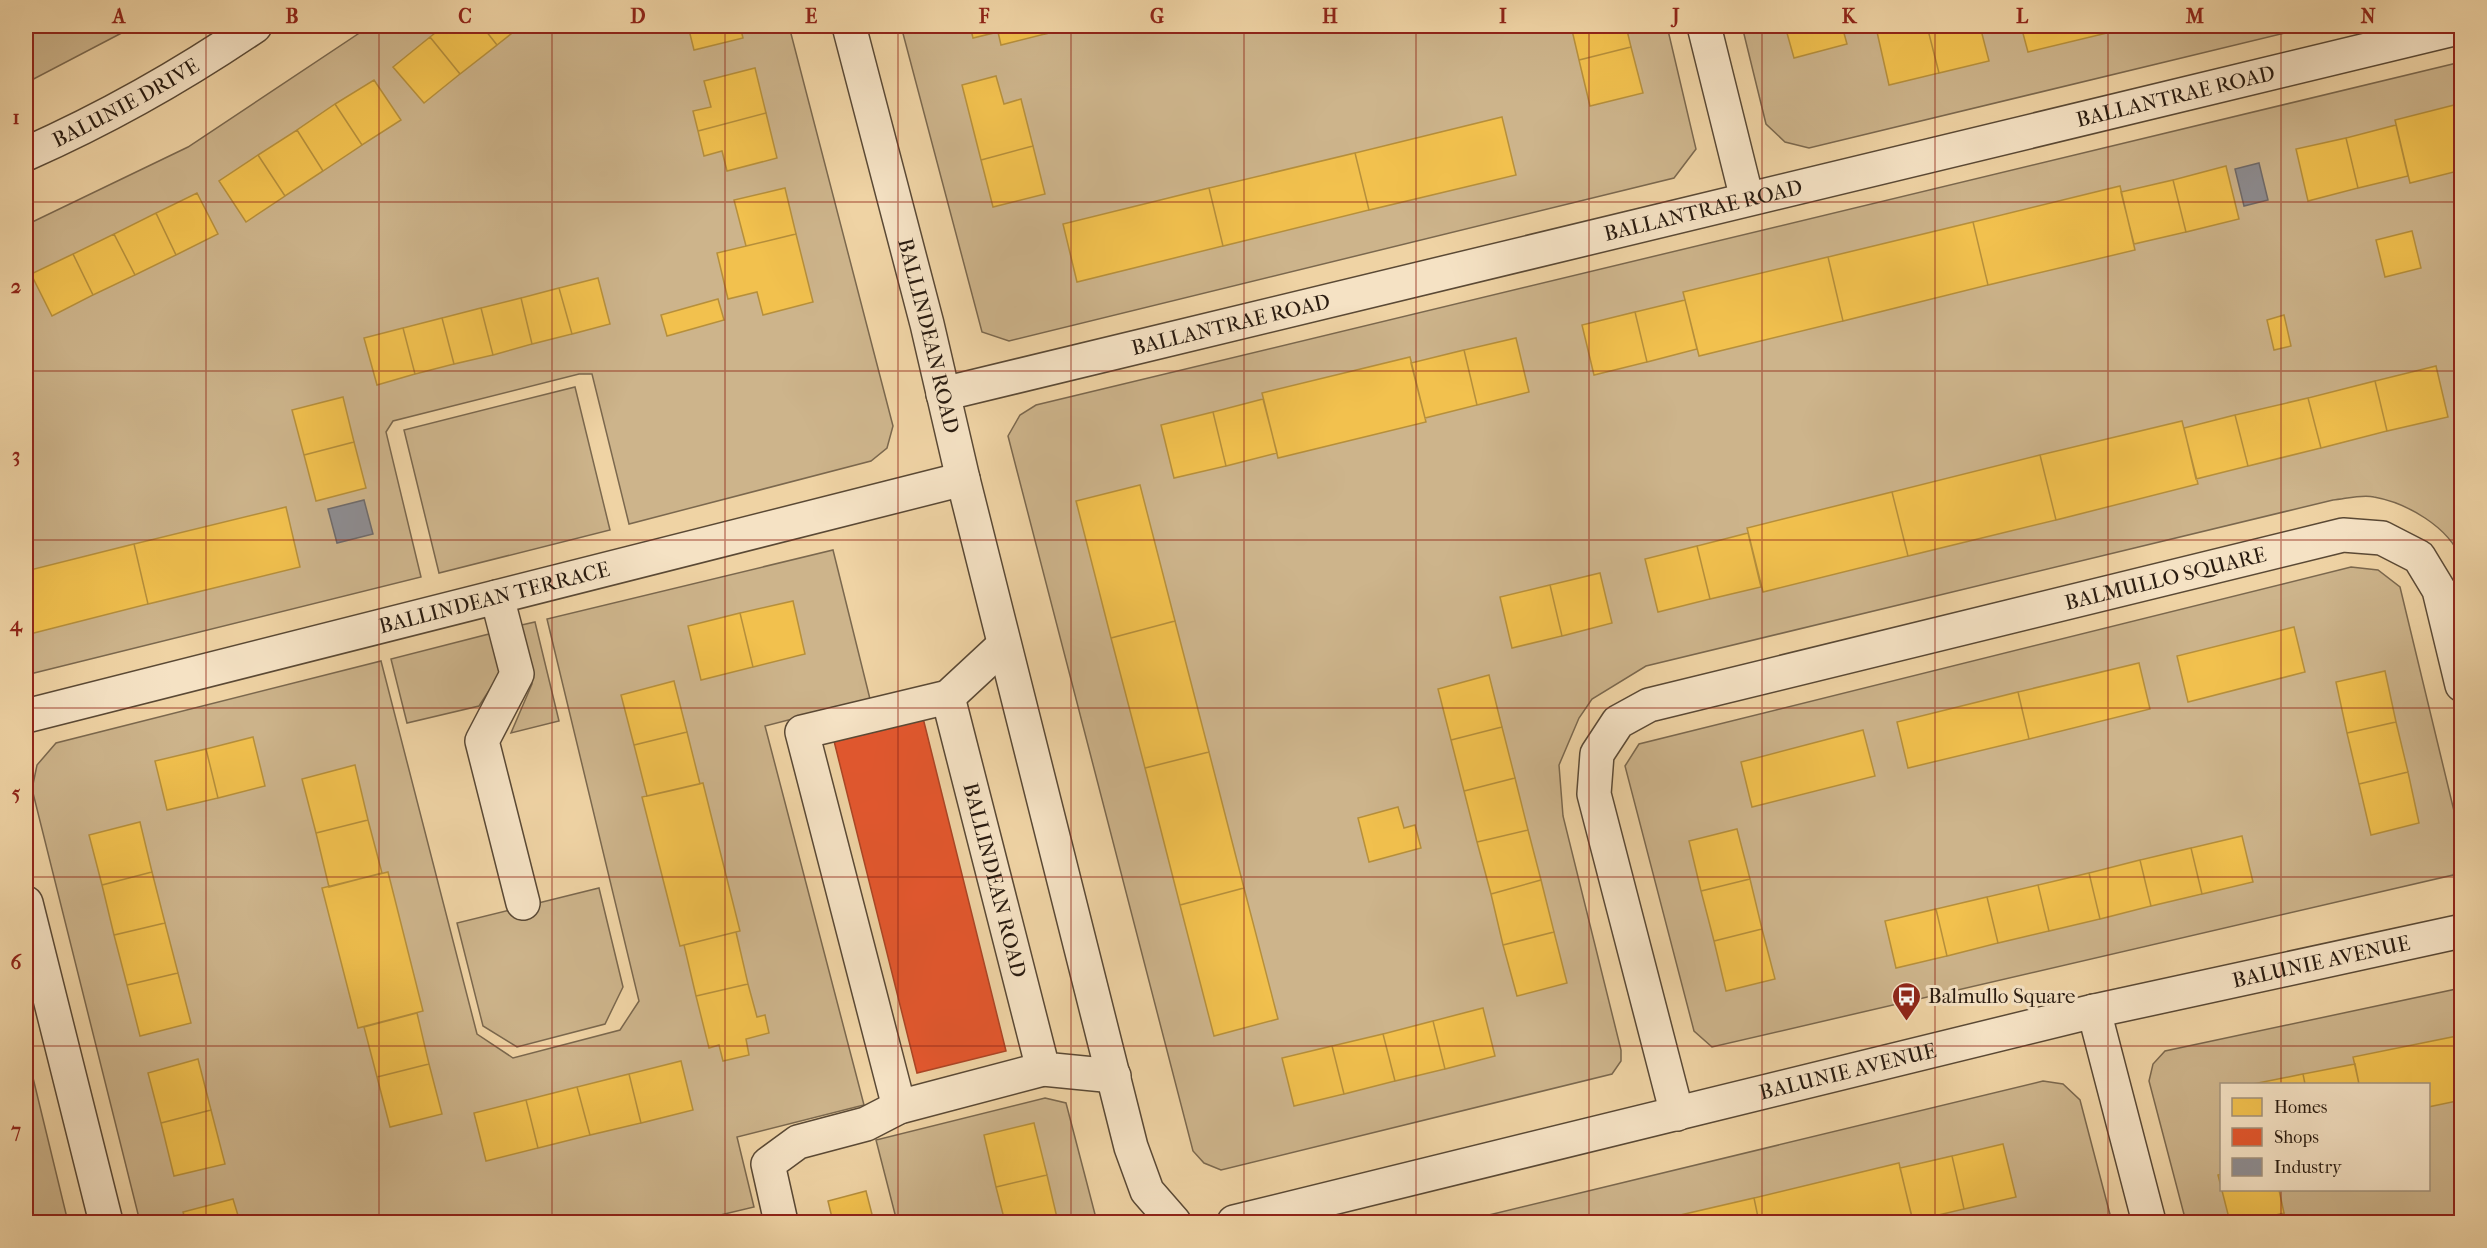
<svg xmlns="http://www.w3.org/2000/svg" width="2487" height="1248" viewBox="0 0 2487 1248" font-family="'IM FELL French Canon',serif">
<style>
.green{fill:#cdb48b;stroke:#7b684e;stroke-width:1.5;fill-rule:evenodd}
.homes{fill:#f2c14e;stroke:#b68f3b;stroke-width:1.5}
.shops{fill:#e4572e;stroke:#ac4525;stroke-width:1.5}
.industry{fill:#8d8d92;stroke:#6f6b6b;stroke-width:1.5}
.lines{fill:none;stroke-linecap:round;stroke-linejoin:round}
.minor-casing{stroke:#5a4935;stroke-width:36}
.minor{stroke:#f5e2c4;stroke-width:33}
.grid{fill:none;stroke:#8f2418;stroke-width:1.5;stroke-opacity:0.55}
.labels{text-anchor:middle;stroke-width:6;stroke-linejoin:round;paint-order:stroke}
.street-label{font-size:21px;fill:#291b10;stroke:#f5e2c4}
.poi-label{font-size:21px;fill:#291b10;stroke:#f5e2c4;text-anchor:start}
.neatline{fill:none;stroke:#8f2418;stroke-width:2}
.grid-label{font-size:20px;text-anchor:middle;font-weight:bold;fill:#8f2418}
</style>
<rect width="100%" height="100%" fill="#efd3a4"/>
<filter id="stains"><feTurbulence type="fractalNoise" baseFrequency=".00333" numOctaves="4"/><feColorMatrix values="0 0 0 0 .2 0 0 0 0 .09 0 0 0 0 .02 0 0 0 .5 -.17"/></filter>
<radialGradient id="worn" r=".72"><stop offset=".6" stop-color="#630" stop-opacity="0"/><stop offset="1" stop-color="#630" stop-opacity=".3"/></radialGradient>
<path class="green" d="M 26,26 L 135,26 L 26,83 Z
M 370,26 L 789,26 L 893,426 L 887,448 L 871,461 L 629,524 L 592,374 L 579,374 L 393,421 L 386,432 L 421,577 L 26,675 L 26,225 L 188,147 Z
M 901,26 L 1667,26 L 1696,149 L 1674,178 L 1009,341 L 982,332 Z
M 1742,26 L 2314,26 L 1809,148 L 1785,142 L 1766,124 Z
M 2461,62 L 2461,559 C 2449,527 2407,503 2374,497 C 2362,494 2345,499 2333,500 L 1646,666 L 1592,699 L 1579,718 L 1559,765 L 1563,816 L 1621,1050 L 1621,1061 L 1612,1074 L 1221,1170 L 1204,1163 L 1193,1151 L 1008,436 L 1020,415 L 1036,405 Z
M 575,387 L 610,530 L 439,573 L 404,430 Z
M 833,550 L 870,699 L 765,726 L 864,1105 L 737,1137 L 754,1207 L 691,1222 L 140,1222 L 32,789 L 37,765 L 56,743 L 381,661 L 477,1034 L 513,1058 L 620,1030 L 639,1001 L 547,619 Z
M 2351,567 L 2378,570 L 2400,587 L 2461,840 L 2461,858 L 2453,875 L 1712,1047 L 1694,1031 L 1625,766 L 1639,744 Z
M 535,622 L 559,721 L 511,733 L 532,684 L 517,626 Z
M 493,633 L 503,669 L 479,706 L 407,723 L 391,659 Z
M 599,888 L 623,987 L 605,1024 L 517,1047 L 483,1026 L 457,923 Z
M 2461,988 L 2461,1222 L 2186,1222 L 2149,1081 L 2153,1064 L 2165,1051 ZM 2222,1084 L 2428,1084 L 2428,1190 L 2222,1190 Z
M 26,1049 L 68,1222 L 26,1222 Z
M 2043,1081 L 2063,1084 L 2080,1100 L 2112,1222 L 1460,1222 Z
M 1045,1098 L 1066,1103 L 1097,1222 L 897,1222 L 876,1140 Z"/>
<path class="homes" d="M 26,26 L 46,26 L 26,37 Z
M 444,26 L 482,26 L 497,45 L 460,74 L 430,37 Z
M 482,26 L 521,26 L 497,45 Z
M 688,26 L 740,26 L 743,38 L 694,50 Z
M 970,26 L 1043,26 L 1045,34 L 1001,45 L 998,32 L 973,38 Z
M 1043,26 L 1078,26 L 1045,34 Z
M 1571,26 L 1626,26 L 1631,47 L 1579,60 Z
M 1785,26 L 1842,26 L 1847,44 L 1794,58 Z
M 1904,26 L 1927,26 L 1939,73 L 1889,85 L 1877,32 Z
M 1927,26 L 1980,26 L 1989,61 L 1939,73 Z
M 2021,26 L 2136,26 L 2028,52 Z
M 430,37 L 460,74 L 424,103 L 393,67 Z
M 1631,47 L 1643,93 L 1590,106 L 1579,60 Z
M 755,68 L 766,113 L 698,131 L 693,111 L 711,107 L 704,81 Z
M 996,76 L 1004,104 L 1021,99 L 1033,146 L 981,160 L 962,85 Z
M 374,80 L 401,120 L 362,145 L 335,104 Z
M 2462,103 L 2462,170 L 2410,183 L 2395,120 Z
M 335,104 L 362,145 L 323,171 L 297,130 Z
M 766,113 L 777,158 L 727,171 L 722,151 L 704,156 L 698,131 Z
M 1502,117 L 1516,175 L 1369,210 L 1355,153 Z
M 2396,125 L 2408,176 L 2358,188 L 2346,138 Z
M 297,130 L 323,171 L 285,196 L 258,155 Z
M 2346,138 L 2358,188 L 2308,201 L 2296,149 Z
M 1033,146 L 1045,194 L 993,207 L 981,160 Z
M 1355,153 L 1369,210 L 1223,246 L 1209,188 Z
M 258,155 L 285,196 L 246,222 L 219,181 Z
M 2226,166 L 2239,219 L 2186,232 L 2173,180 Z
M 2173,180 L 2186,232 L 2134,244 L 2121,192 Z
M 2120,186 L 2135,250 L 1988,285 L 1973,222 Z
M 785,188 L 796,234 L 746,246 L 734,200 Z
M 1209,188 L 1223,246 L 1077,282 L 1063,224 Z
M 197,193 L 218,234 L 176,255 L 156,213 Z
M 156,213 L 176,255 L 135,275 L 114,234 Z
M 1973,222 L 1988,285 L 1843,321 L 1828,257 Z
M 2412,231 L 2421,268 L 2385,277 L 2376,240 Z
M 114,234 L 135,275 L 93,295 L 73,254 Z
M 796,234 L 813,302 L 763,315 L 757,292 L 728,299 L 717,253 Z
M 73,254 L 93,295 L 52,316 L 31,274 Z
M 1828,257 L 1843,321 L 1699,356 L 1683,292 Z
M 598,278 L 610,324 L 572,334 L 559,288 Z
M 559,288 L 572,334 L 532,344 L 521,298 Z
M 521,298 L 532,344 L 493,355 L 481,308 Z
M 718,299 L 724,320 L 667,336 L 661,315 Z
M 1685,300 L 1697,349 L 1647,362 L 1635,312 Z
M 481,308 L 493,355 L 454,364 L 442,318 Z
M 1635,312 L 1647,362 L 1594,375 L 1582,325 Z
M 2284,315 L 2291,346 L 2274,350 L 2267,320 Z
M 442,318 L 454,364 L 415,374 L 403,328 Z
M 403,328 L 415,374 L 377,385 L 364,338 Z
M 1516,338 L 1529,392 L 1477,405 L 1464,350 Z
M 1464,350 L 1477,405 L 1425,418 L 1411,363 Z
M 1410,357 L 1426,422 L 1278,458 L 1262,393 Z
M 2436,366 L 2448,417 L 2387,431 L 2375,381 Z
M 2375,381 L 2387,431 L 2321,448 L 2308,398 Z
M 343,397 L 354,442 L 304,455 L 292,410 Z
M 2308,398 L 2321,448 L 2248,466 L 2235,415 Z
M 1263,399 L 1277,453 L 1226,466 L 1213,412 Z
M 1213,412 L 1226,466 L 1174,478 L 1161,425 Z
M 2235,415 L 2248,466 L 2196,479 L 2184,428 Z
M 2182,421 L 2198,484 L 2056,520 L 2040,455 Z
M 354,442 L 366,488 L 316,501 L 304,455 Z
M 2040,455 L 2056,520 L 1908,556 L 1892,492 Z
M 1140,485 L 1175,621 L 1111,638 L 1076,501 Z
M 1892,492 L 1908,556 L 1763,592 L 1747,528 Z
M 286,507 L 300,567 L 148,604 L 134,544 Z
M 1748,533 L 1761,587 L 1710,599 L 1697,546 Z
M 134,544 L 148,604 L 26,635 L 26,571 Z
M 1697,546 L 1710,599 L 1658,612 L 1645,559 Z
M 1600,573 L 1612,623 L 1562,636 L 1550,585 Z
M 1550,585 L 1562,636 L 1512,648 L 1500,597 Z
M 793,601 L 805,654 L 753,667 L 740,613 Z
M 740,613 L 753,667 L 701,680 L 688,626 Z
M 1175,621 L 1209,752 L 1145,768 L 1111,638 Z
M 2294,627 L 2305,672 L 2188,702 L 2177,656 Z
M 2139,663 L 2150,709 L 2029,739 L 2018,692 Z
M 2385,671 L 2396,722 L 2347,733 L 2336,682 Z
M 1489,675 L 1502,727 L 1451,740 L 1438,689 Z
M 674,681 L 687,732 L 634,745 L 621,695 Z
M 2018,692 L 2029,739 L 1908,768 L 1897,722 Z
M 2396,722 L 2408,772 L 2359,784 L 2347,733 Z
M 1502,727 L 1515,778 L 1464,791 L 1451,740 Z
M 1863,730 L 1875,776 L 1752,807 L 1741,762 Z
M 687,732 L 700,784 L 647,796 L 634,745 Z
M 253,737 L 265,786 L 218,798 L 206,749 Z
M 206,749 L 218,798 L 167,810 L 155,761 Z
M 1209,752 L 1244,888 L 1180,905 L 1145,768 Z
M 355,765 L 368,820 L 316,833 L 302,779 Z
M 2408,772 L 2419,823 L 2371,835 L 2359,784 Z
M 1515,778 L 1528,830 L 1477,842 L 1464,791 Z
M 703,783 L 740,931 L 680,946 L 642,797 Z
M 1398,807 L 1404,828 L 1415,825 L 1421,848 L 1369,862 L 1358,818 Z
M 368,820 L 382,873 L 329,887 L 316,833 Z
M 140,822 L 152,872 L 102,885 L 89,835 Z
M 1737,829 L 1750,879 L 1701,891 L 1689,841 Z
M 1528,830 L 1541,880 L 1491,894 L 1477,842 Z
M 2242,836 L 2253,882 L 2202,894 L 2191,848 Z
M 2191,848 L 2202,894 L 2151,906 L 2140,860 Z
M 2140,860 L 2151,906 L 2100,919 L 2089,873 Z
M 152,872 L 165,923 L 114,935 L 102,885 Z
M 388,872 L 423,1011 L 358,1028 L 322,888 Z
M 2089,873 L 2100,919 L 2049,931 L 2038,885 Z
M 1750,879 L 1762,929 L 1714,941 L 1701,891 Z
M 1541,880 L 1554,932 L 1503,945 L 1491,894 Z
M 2038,885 L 2049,931 L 1998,943 L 1987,897 Z
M 1244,888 L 1278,1019 L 1214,1036 L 1180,905 Z
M 1987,897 L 1998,943 L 1947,956 L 1936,909 Z
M 1936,909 L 1947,956 L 1896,968 L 1885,921 Z
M 165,923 L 178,973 L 127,985 L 114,935 Z
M 1762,929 L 1775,979 L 1726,991 L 1714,941 Z
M 736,932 L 748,984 L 696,996 L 684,945 Z
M 1554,932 L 1567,983 L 1517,996 L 1503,945 Z
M 178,973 L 191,1023 L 140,1036 L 127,985 Z
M 748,984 L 757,1017 L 765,1015 L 769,1033 L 746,1039 L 749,1055 L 723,1061 L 719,1045 L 709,1048 L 696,996 Z
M 1483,1008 L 1495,1056 L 1445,1069 L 1433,1021 Z
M 417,1013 L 429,1064 L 377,1077 L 364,1027 Z
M 1433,1021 L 1445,1069 L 1395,1081 L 1383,1034 Z
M 1383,1034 L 1395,1081 L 1344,1094 L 1332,1046 Z
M 2462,1035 L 2462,1100 L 2428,1107 L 2428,1084 L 2359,1084 L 2353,1057 Z
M 1332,1046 L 1344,1094 L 1294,1106 L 1282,1058 Z
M 198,1059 L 211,1110 L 161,1123 L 148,1073 Z
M 681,1061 L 693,1110 L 641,1123 L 629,1074 Z
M 429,1064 L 442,1114 L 390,1127 L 377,1077 Z
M 2355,1064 L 2359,1084 L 2305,1084 L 2303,1074 Z
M 629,1074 L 641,1123 L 590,1135 L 577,1087 Z
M 2303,1074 L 2305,1084 L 2253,1084 Z
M 577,1087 L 590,1135 L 538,1148 L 526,1100 Z
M 526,1100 L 538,1148 L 486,1161 L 474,1113 Z
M 211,1110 L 225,1164 L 174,1176 L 161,1123 Z
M 1034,1123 L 1047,1175 L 996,1187 L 984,1135 Z
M 2003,1144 L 2016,1197 L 1964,1209 L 1952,1156 Z
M 1952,1156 L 1964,1209 L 1913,1221 L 1900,1168 Z
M 1899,1163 L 1913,1222 L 1759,1222 L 1754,1198 Z
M 2222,1174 L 2222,1190 L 2279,1190 L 2284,1213 L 2248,1222 L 2230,1222 L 2218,1175 Z
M 1047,1175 L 1058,1222 L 1005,1222 L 996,1187 Z
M 866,1191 L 874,1222 L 833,1222 L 828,1201 Z
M 1754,1198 L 1759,1222 L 1650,1222 Z
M 233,1199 L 240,1222 L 186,1222 L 183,1212 Z
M 26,1205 L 30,1222 L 26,1222 Z
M 2284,1213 L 2286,1222 L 2248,1222 Z
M 2080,1215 L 2082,1222 L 2048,1222 Z"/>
<path class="shops" d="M 923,718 L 1006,1051 L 917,1073 L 834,741 Z"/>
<path class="industry" d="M 2259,163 L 2268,200 L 2244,206 L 2235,169 Z
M 364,500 L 373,534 L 337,543 L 328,509 Z"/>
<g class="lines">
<defs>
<g id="minor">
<path id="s1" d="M 849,26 L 927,324 L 963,479 L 1131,1147 L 1147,1191 L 1174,1222"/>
<path d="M 1704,26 L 1747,199"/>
<path id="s2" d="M 26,154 C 105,119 183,75 255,26"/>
<path id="s3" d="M 943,394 L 2462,27"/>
<path d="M 497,597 L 517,674 L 482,741 L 523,903"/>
<path id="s4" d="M 948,697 L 1043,1069 L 1114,1076"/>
<path id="s5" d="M 26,716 L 963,479"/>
<path d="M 26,903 L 106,1222"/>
<path d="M 2094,1011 L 2149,1222"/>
<path d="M 899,1107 L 802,732 L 948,697 L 1004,645"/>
<path id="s6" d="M 1677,1114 L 1594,794 L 1597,754 L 1618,722 L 1649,705 L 2343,535 L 2382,538 L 2419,557 L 2439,590 L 2462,685"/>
<path d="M 781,1222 L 768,1164 L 798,1142 L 866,1124 L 899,1107 L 1043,1069"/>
<path id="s7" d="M 1234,1222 L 2094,1011 L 2462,931"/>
</g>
</defs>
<use href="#minor" class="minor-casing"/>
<use href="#minor" class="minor"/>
</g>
<path class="grid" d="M 206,26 L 206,1222M 379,26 L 379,1222M 552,26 L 552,1222M 725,26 L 725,1222M 898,26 L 898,1222M 1071,26 L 1071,1222M 1244,26 L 1244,1222M 1416,26 L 1416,1222M 1589,26 L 1589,1222M 1762,26 L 1762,1222M 1935,26 L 1935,1222M 2108,26 L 2108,1222M 2281,26 L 2281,1084M 26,202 L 2462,202M 26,371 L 2462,371M 26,540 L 2462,540M 26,708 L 2462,708M 26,877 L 2462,877M 26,1046 L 2462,1046M 2281,1190 L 2281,1222"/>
<defs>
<symbol id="bus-pin" viewBox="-11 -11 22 30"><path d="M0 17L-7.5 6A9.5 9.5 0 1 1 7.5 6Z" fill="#8f2418" stroke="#f5e2c4"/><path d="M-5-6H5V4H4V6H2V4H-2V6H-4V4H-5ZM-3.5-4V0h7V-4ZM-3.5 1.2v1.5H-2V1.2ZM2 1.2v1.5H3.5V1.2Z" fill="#fff"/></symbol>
</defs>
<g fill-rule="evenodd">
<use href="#bus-pin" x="1890" y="980" width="33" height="45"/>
</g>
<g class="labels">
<g class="street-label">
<text dy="7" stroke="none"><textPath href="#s3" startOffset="1268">BALLANTRAE ROAD</textPath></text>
<text dy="7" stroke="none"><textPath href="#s2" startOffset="112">BALUNIE DRIVE</textPath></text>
<text dy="7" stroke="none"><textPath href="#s3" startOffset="782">BALLANTRAE ROAD</textPath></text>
<text dy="7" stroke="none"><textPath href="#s3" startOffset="296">BALLANTRAE ROAD</textPath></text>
<text dy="7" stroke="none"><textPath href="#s1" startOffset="320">BALLINDEAN ROAD</textPath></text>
<text dy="7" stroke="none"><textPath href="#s6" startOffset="976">BALMULLO SQUARE</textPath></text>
<text dy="7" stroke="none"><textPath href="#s5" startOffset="483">BALLINDEAN TERRACE</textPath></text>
<text dy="7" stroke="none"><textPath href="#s4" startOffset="189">BALLINDEAN ROAD</textPath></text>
<text dy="7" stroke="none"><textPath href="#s7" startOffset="1118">BALUNIE AVENUE</textPath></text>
<text dy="7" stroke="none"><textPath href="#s7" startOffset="632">BALUNIE AVENUE</textPath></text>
</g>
<g class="poi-label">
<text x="1928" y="1003">Balmullo Square</text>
</g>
</g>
<rect width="2487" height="1248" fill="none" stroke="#efd3a4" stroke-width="66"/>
<rect x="2220" y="1083" width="210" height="108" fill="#f5e2c4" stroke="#a3927c" stroke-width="1.5"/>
<rect x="2232" y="1098" width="30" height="18" fill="#f2c14e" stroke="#a3927c" stroke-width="1.5"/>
<text x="2274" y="1113" font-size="18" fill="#291b10">Homes</text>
<rect x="2232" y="1128" width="30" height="18" fill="#e4572e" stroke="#a3927c" stroke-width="1.5"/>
<text x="2274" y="1143" font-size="18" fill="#291b10">Shops</text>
<rect x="2232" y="1158" width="30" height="18" fill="#8d8d92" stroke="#a3927c" stroke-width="1.5"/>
<text x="2274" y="1173" font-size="18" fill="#291b10">Industry</text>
<rect x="33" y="33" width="2421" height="1182" class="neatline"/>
<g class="grid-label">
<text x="119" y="23">A</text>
<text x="292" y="23">B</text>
<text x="465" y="23">C</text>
<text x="638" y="23">D</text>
<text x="811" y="23">E</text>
<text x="984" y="23">F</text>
<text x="1157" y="23">G</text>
<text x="1330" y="23">H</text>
<text x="1503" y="23">I</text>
<text x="1676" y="23">J</text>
<text x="1849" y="23">K</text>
<text x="2022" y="23">L</text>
<text x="2195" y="23">M</text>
<text x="2368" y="23">N</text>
<text x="16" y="124">1</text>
<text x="16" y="293">2</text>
<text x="16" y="462">3</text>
<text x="16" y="631">4</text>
<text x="16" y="800">5</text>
<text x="16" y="969">6</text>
<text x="16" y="1137">7</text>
</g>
<rect width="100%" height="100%" filter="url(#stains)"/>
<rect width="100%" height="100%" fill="url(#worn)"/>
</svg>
